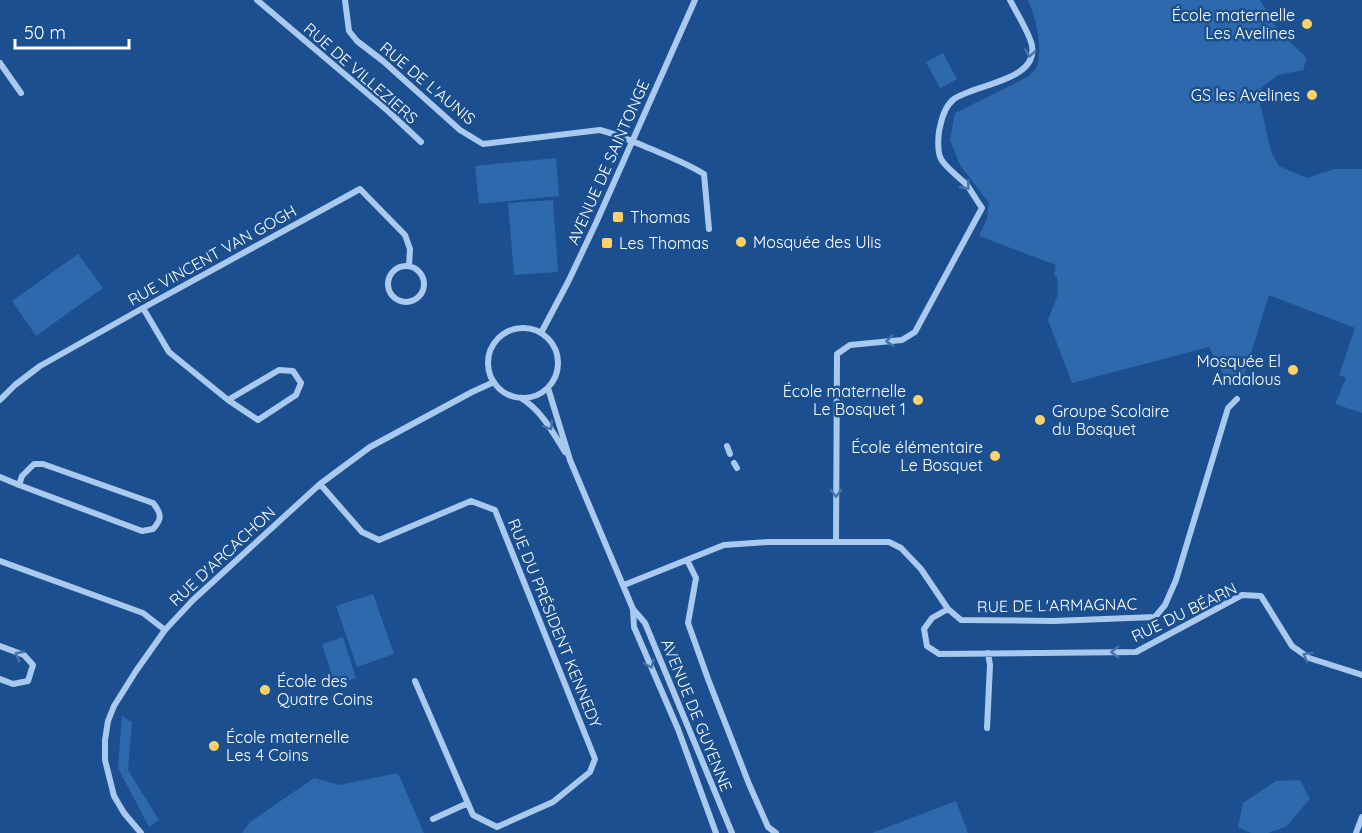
<svg xmlns="http://www.w3.org/2000/svg" width="1362" height="833" viewBox="0 0 1362 833" font-family="Quicksand,sans-serif">
<style>
.green{fill:#2e69ad}
.lines{fill:none;stroke-linecap:round;stroke-linejoin:round}
.street{stroke:#a9c9ee;stroke-width:6}
.oneway{stroke:#4674ac}
.poi-dot{fill:#ffd166;stroke:#1b4f8f;stroke-width:2}
.labels{text-anchor:middle;stroke-width:5;stroke-linejoin:round;paint-order:stroke}
.poi-label{font-size:16px;fill:#fff;stroke:#1b4f8f;text-anchor:start}
.street-label{font-size:16px;fill:#fff;stroke:#1b4f8f}
</style>
<rect width="100%" height="100%" fill="#1b4f8f"/>
<path class="green" d="M 1028,0 L 1260,0 L 1279,32 L 1307,58 L 1303,70 L 1278,75 L 1262,87 L 1260,103 L 1271,152 L 1279,166 L 1307,178 L 1334,169 L 1362,169 L 1362,413 L 1335,404 L 1346,378 L 1339,375 L 1355,328 L 1269,295 L 1243,379 L 1228,383 L 1209,347 L 1072,383 L 1048,320 L 1058,294 L 1057,277 L 1054,276 L 1056,265 L 979,236 L 987,218 L 989,203 L 960,165 L 950,140 L 955,113 L 1028,77 C 1031,73 1036,70 1037,66 C 1043,45 1036,19 1028,0 Z
M 943,53 L 957,79 L 940,88 L 926,62 Z
M 556,158 L 559,196 L 479,204 L 475,166 Z
M 553,200 L 558,272 L 514,275 L 508,203 Z
M 78,254 L 103,288 L 36,336 L 12,301 Z
M 373,594 L 394,654 L 357,667 L 336,606 Z
M 343,637 L 356,678 L 335,685 L 322,644 Z
M 122,716 L 132,722 L 128,770 L 159,820 L 149,827 L 118,768 Z
M 398,773 L 424,833 L 242,833 L 250,822 L 314,778 L 339,785 Z
M 1300,780 L 1310,799 L 1286,827 L 1268,833 L 1251,833 L 1238,827 L 1243,803 L 1276,781 Z
M 956,801 L 968,833 L 872,833 Z"/>
<g class="lines">
<path class="street" d="M 257,0 L 388,111 L 421,142
M 345,0 L 349,31 L 357,41 L 383,61 L 460,130 L 483,144 L 600,130 C 615,134 630,140 644,146 C 665,155 685,162 704,174 L 709,229
M 0,63 L 21,93
M388 284a18 18 0 1 1 36 0a18 18 0 1 1-36 0Z
M 143,308 L 169,352 L 228,400 L 279,370 L 293,371 L 301,383 L 296,395 L 258,420 L 228,400
M488 363a35 35 0 1 1 70 0a35 35 0 1 1-70 0Z
M 541,333 L 568,282 L 596,223 L 695,0
M 548,388 L 570,460 L 633,609 L 645,623 L 732,833
M 521,398 C 542,411 552,431 565,452
M 0,400 L 15,385 L 40,366 L 143,308 L 360,189 L 405,235 L 410,249 L 409,266
M 727,446 L 730,454
M 734,463 L 737,468
M 34,464 L 43,464 L 153,503 C 162,514 162,519 153,529 L 142,531 L 19,485 L 22,476 Z
M 0,477 L 19,485
M 320,484 L 362,532 L 379,540 L 471,501 L 495,510 L 595,759 L 590,772 L 553,802 L 497,827 L 473,815 L 415,681
M 836,542 L 837,354 L 850,345 L 902,340 L 915,332 L 982,208 C 977,201 972,192 967,185 C 959,177 946,168 941,159 C 937,152 938,134 940,127 C 942,117 946,105 954,99 C 975,84 1038,81 1032,46 C 1030,34 1016,12 1010,0
M 687,560 L 696,578 L 688,623 L 708,679 L 749,784 L 768,827 L 776,833
M 0,561 L 143,613 L 165,630
M 624,585 L 724,545 L 768,542 L 889,542 L 901,548 L 921,569 L 948,609 L 961,620 L 1054,621 L 1155,617 L 1165,605 L 1176,580 L 1228,408 L 1237,399
M 948,609 L 932,618 L 924,629 L 927,646 L 939,654 L 1136,652 L 1242,595 L 1261,596 L 1292,646 L 1309,658 L 1362,675
M 633,610 L 634,627 L 678,729 L 716,833
M 0,646 L 24,655 L 33,665 L 28,681 L 13,684 L 0,679
M 987,728 L 990,665 L 988,653
M 433,819 L 468,803
M 141,833 L 124,813 L 114,796 L 105,760 L 105,740 L 108,721 L 114,706 L 136,671 L 165,630 L 193,600 L 320,484 L 370,447 L 472,392 L 494,382
M 1356,833 L 1362,817"/>
</g>
<defs><path id="oneway-chevron" d="M-2-3.5L2.5 0L-2 3.5" fill="none" stroke-width="1.6" stroke-linecap="round" stroke-linejoin="round" transform="scale(1.5)"/></defs>
<g class="oneway">
<use href="#oneway-chevron" transform="translate(1030 53) rotate(99)"/>
<use href="#oneway-chevron" transform="translate(966 186) rotate(51)"/>
<use href="#oneway-chevron" transform="translate(890 341) rotate(174)"/>
<use href="#oneway-chevron" transform="translate(549 426) rotate(58)"/>
<use href="#oneway-chevron" transform="translate(836 493) rotate(91)"/>
<use href="#oneway-chevron" transform="translate(1115 652) rotate(-180)"/>
<use href="#oneway-chevron" transform="translate(19 655) rotate(-152)"/>
<use href="#oneway-chevron" transform="translate(1307 656) rotate(-151)"/>
<use href="#oneway-chevron" transform="translate(650 664) rotate(67)"/>
</g>
<g class="poi-dot">
<circle cx="1307" cy="24" r="6"/>
<circle cx="1312" cy="95" r="6"/>
<rect x="612" y="211" width="12" height="12" rx="3"/>
<circle cx="741" cy="242" r="6"/>
<rect x="601" y="237" width="12" height="12" rx="3"/>
<circle cx="1293" cy="370" r="6"/>
<circle cx="918" cy="400" r="6"/>
<circle cx="1040" cy="420" r="6"/>
<circle cx="995" cy="456" r="6"/>
<circle cx="265" cy="690" r="6"/>
<circle cx="214" cy="746" r="6"/>
</g>
<g class="labels">
<g class="poi-label">
<text x="1295" y="21" text-anchor="end">École maternelle<tspan x="1295" dy="18">Les Avelines</tspan></text>
<text x="1300" y="101" text-anchor="end">GS les Avelines</text>
<text x="630" y="223">Thomas</text>
<text x="753" y="248">Mosquée des Ulis</text>
<text x="619" y="249">Les Thomas</text>
<text x="1281" y="367" text-anchor="end">Mosquée El<tspan x="1281" dy="18">Andalous</tspan></text>
<text x="906" y="397" text-anchor="end">École maternelle<tspan x="906" dy="18">Le Bosquet 1</tspan></text>
<text x="1052" y="417">Groupe Scolaire<tspan x="1052" dy="18">du Bosquet</tspan></text>
<text x="983" y="453" text-anchor="end">École élémentaire<tspan x="983" dy="18">Le Bosquet</tspan></text>
<text x="277" y="687">École des<tspan x="277" dy="18">Quatre Coins</tspan></text>
<text x="226" y="743">École maternelle<tspan x="226" dy="18">Les 4 Coins</tspan></text>
</g>
<g class="street-label">
<text transform="translate(361 73) rotate(41)" y="6">RUE DE VILLEZIERS</text>
<text transform="translate(428 83) rotate(40)" y="6">RUE DE L'AUNIS</text>
<text transform="translate(608 162) rotate(-66)" y="6">AVENUE DE SAINTONGE</text>
<text transform="translate(212 255) rotate(-29)" y="6">RUE VINCENT VAN GOGH</text>
<text transform="translate(222 556) rotate(-43)" y="6">RUE D'ARCACHON</text>
<text transform="translate(1057 605) rotate(-1)" y="6">RUE DE L'ARMAGNAC</text>
<text transform="translate(1184 612) rotate(-26)" y="6">RUE DU BÉARN</text>
<text transform="translate(555 623) rotate(68)" y="6">RUE DU PRÉSIDENT KENNEDY</text>
<text transform="translate(697 715) rotate(68)" y="6">AVENUE DE GUYENNE</text>
</g>
</g>
<path d="M15 39v9h114v-9" fill="none" stroke="#ffffff" stroke-width="3"/>
<text x="24" y="39" font-size="18" fill="#ffffff" stroke="#1b4f8f" stroke-width="4.5" paint-order="stroke">50 m</text>
</svg>
